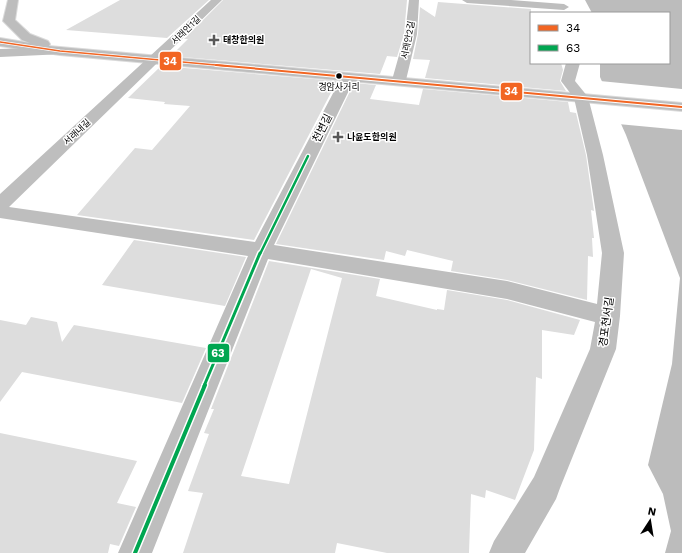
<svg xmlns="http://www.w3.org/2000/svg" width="682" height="553" viewBox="0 0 682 553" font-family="'Work Sans','Noto Sans KR',sans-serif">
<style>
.water{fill:#bcbcbc}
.pier{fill:#fff}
.building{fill:#ddd;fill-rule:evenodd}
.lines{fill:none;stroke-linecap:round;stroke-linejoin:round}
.primary-casing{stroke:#dbdbdb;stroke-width:2}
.minor{fill:#bebebe;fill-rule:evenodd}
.tertiary{fill:#bebebe;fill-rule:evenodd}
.primary{fill:#bdbdbd;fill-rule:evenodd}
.bus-1-far1-casing{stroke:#fff;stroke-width:3}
.bus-1-casing{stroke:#fff;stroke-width:4}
.bus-2-far2-casing{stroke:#fff;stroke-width:5}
.bus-2-far1-casing{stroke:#fff;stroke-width:6}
.bus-2-casing{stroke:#fff;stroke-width:7}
.bus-1-far1{stroke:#f26522;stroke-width:1.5}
.bus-1{stroke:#f26522;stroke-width:2}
.bus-2-far2{stroke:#00a651;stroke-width:2.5}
.bus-2-far1{stroke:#00a651;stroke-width:3}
.bus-2{stroke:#00a651;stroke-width:4}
.poi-dot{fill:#595959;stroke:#fff;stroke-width:1.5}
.bus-dot{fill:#000;stroke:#fff;stroke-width:1.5}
.labels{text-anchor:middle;stroke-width:3;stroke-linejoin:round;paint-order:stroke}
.far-street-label{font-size:9px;fill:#000;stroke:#fff}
.far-poi-label{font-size:9px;font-weight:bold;fill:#000;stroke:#fff;text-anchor:start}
.far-bus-label{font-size:9px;fill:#000;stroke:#fff}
.street-label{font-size:11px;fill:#000;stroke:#fff}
.line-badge{stroke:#fff;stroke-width:1.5}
.badge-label{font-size:11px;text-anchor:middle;font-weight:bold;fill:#fff}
</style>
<rect width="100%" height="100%" fill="#fff"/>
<path class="water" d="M 585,0 L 682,0 L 682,553 L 665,553 L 671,531 L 663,494 L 648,465 L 672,364 L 680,278 L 626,135 L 600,77 L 600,63 L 669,63 L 669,13 L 592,13 Z"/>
<path class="pier" d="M 600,81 L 682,89 L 682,130 L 618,124 Z"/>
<path class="building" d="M 120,0 L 209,0 L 167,38 L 66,30 Z
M 223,0 L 407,0 L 404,34 L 397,57 L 387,56 L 380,74 L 171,56 L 188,39 L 184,39 Z
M 438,2 L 531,9 L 531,63 L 561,63 L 563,70 L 560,81 L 566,91 L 425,78 L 430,60 L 413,59 L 418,34 L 420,7 L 435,17 Z
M 161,66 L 337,81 L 254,240 L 77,215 L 135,148 L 152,150 L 190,106 L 164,104 L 165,102 L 128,98 Z
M 354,83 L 376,85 L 370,99 L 419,105 L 423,89 L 568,102 L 570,112 L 576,113 L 586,155 L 594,211 L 591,210 L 594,238 L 592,238 L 593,257 L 588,256 L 587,300 L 507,280 L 451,271 L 453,261 L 407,250 L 405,256 L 386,251 L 384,260 L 276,244 Z
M 134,240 L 246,257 L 225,306 L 102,285 Z
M 269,261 L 380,279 L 376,296 L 437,310 L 437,309 L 444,310 L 447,290 L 507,300 L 580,320 L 574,335 L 542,330 L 542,379 L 536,377 L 534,450 L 515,500 L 486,490 L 485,498 L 471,494 L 469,553 L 387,553 L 337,543 L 335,553 L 183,553 L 203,493 L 188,491 L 209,434 L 204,433 L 214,409 L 211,409 ZM 311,269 L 342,278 L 289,484 L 241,476 Z
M 31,317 L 57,322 L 62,342 L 74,325 L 206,348 L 182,403 L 22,372 L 0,402 L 0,320 L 26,325 Z
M 0,433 L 137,461 L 117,503 L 136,507 L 119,546 L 110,544 L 108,553 L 0,553 Z"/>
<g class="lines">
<defs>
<path id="primary" d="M 8,0 L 18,0 L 15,20 L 30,34 L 48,41 L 50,44 L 49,46 L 682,103 L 682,111 L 60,55 L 0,46 L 0,38 L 30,43 L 22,40 L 3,21 Z"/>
</defs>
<use href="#primary" class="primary-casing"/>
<path class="minor" d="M 211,0 L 222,0 L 9,207 L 255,242 L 341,78 L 343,75 L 348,74 L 353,75 L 355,78 L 274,245 L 507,281 L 597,304 L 602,253 L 587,155 L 574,98 L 561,81 L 566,63 L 580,63 L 575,81 L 588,97 L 603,155 L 624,253 L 620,316 L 616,349 L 560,488 L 556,499 L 525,553 L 489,553 L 494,541 L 534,477 L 590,349 L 595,322 L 507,299 L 268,259 L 152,553 L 118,553 L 248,256 L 0,218 L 0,194 Z
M 409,0 L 419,0 L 417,34 L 406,80 L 404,83 L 399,84 L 394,83 L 392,80 L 405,34 Z
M 462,0 L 511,0 L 564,4 L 569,7 L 564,10 L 467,3 Z"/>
<path class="tertiary" d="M 60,47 L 64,48 L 66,51 L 64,54 L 0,57 L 0,49 Z"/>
<use href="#primary" class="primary"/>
<defs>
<path id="bus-1-far1" d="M 0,42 L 60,51 L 227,66"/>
<path id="bus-1" d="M 216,65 L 682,107"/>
<path id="bus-2-far2" d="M 260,254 L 308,156"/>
<path id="bus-2-far1" d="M 204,386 L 260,253"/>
<path id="bus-2" d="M 135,553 L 205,385"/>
</defs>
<use href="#bus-1-far1" class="bus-1-far1-casing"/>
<use href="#bus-1" class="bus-1-casing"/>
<use href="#bus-2-far2" class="bus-2-far2-casing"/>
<use href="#bus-2-far1" class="bus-2-far1-casing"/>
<use href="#bus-2" class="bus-2-casing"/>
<use href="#bus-1-far1" class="bus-1-far1"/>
<use href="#bus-1" class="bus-1"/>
<use href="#bus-2-far2" class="bus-2-far2"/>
<use href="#bus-2-far1" class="bus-2-far1"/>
<use href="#bus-2" class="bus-2"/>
</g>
<g class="poi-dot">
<path d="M212 34h4v4h4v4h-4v4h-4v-4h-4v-4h4z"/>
<path d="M336 131h4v4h4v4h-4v4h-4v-4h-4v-4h4z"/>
</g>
<circle class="bus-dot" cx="339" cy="76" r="3.5"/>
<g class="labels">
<g class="far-street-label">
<text transform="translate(186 30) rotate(-44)" y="3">서래안1길</text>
<text transform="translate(408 40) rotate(-79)" y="3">서래안2길</text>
<text transform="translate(77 132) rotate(-43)" y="3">서래내길</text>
</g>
<g class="far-poi-label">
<text x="223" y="43">태창한의원</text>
<text x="347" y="140">나윤도한의원</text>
</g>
<g class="far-bus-label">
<text x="339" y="90">경암사거리</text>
</g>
<g class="street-label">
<text transform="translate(322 128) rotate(-63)" y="4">천변길</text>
<text transform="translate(606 322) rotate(-82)" y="4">경포천서길</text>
</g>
</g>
<g class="line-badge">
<rect x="159" y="51" width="23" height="20" rx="4" fill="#f26522"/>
<rect x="500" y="82" width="23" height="19" rx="4" fill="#f26522"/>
<rect x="207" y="343" width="23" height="20" rx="4" fill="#00a651"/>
</g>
<g class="badge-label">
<text x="170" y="65">34</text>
<text x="511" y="95">34</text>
<text x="218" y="357">63</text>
</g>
<rect x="530" y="12" width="140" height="52" fill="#ffffff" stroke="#999999"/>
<rect x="538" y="25" width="20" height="6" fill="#f26522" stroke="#999999"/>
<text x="566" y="32" font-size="12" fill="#000000">34</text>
<rect x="538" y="45" width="20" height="6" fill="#00a651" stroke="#999999"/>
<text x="566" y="52" font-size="12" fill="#000000">63</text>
<g transform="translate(650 521) rotate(12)" stroke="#ffffff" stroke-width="3" paint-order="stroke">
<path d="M0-3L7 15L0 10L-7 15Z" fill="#000000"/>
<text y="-6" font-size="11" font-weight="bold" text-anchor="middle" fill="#000000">N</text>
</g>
</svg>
